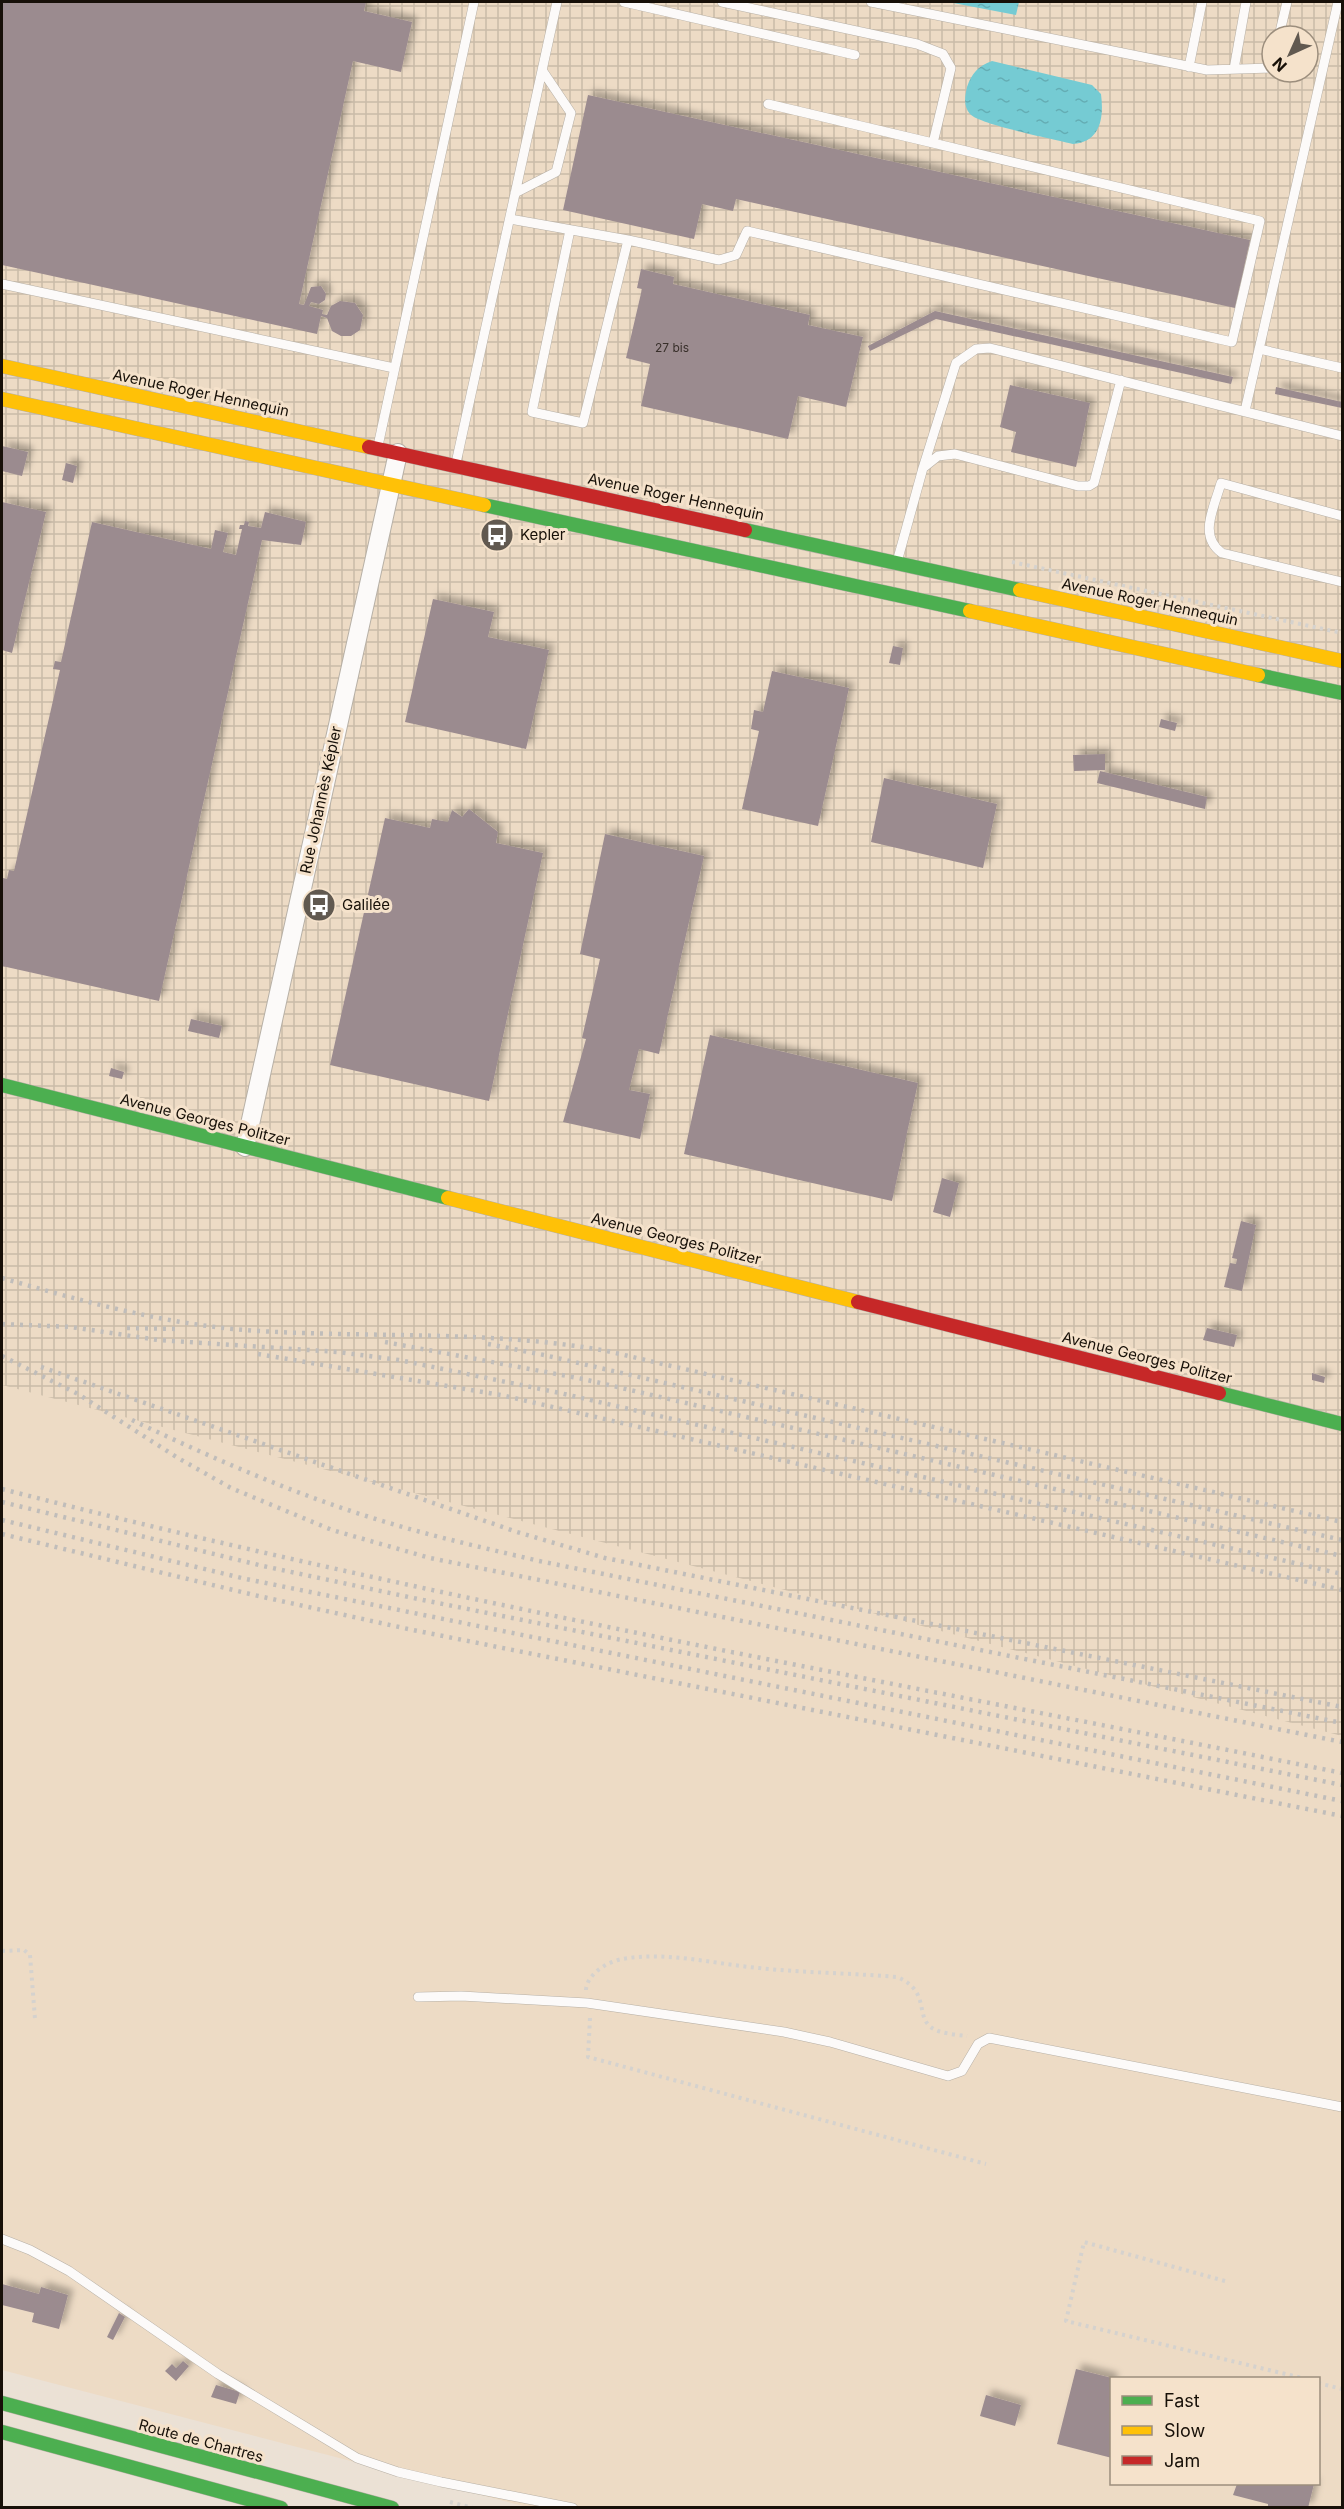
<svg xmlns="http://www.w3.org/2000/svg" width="1344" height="2509" viewBox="0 0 1344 2509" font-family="Inter,sans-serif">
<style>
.built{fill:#eddbc5;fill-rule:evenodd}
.industrial{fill:url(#industrial-grid);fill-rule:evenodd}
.water{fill:url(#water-ripples)}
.building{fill:#9b8b8f;filter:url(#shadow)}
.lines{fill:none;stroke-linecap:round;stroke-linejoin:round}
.lane-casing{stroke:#b7b0a6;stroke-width:10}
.street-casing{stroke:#b7b0a6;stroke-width:20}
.fast-casing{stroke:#b7b0a6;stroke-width:15}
.slow-casing{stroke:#b7b0a6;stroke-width:15}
.jam-casing{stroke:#b7b0a6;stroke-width:15}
.path{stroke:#d5d2ce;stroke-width:4;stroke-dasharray:3 4.5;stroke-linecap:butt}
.lane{stroke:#fcfaf9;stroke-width:9}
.street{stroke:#fcfaf9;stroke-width:18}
.fast{stroke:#4caf50;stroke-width:14}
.slow{stroke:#ffc107;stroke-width:14}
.jam{stroke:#c62828;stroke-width:14}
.rail{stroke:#c0bdba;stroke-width:4.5;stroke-dasharray:3 6;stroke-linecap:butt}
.labels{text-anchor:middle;stroke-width:6;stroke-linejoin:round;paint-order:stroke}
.number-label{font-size:12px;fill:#382f2a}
.street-label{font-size:15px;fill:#171008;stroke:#f5e2cb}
.poi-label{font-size:15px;fill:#171008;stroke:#f5e2cb;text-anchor:start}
</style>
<defs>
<pattern id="industrial-grid" width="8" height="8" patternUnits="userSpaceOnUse" patternTransform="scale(1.5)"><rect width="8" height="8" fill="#eddbc5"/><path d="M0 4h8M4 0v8" fill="none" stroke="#cabba8"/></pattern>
<pattern id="water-ripples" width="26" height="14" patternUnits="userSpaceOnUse" patternTransform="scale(1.5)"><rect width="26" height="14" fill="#75cbd3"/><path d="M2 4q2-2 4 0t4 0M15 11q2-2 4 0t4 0" fill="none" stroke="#64adb4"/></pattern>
<filter id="shadow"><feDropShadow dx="5.5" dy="-5.5" stdDeviation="3" flood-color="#0004"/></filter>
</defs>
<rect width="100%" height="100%" fill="#ebe1d5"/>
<path class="built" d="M 2,1110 L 1342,1448 L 1342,2507 L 527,2507 L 2,2370 ZM 1112,2378 L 1318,2378 L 1318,2484 L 1112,2484 Z"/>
<path class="industrial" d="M 2,2 L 1342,2 L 1342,1736 L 2,1385 ZM 1272,36 L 1308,36 L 1308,72 L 1272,72 Z"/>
<path class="water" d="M 948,2 L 1019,2 L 1016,15 Z
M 992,61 L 1092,85 L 1101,94 C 1104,117 1101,142 1073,144 C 1055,139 980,125 970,114 C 963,106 965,96 967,87 C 972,73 978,66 992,61 Z"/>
<path class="building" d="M 2,2 L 366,2 L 364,11 L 412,22 L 401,72 L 353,61 L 299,304 L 304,305 L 311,287 L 321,286 L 326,294 L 325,300 L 319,304 L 311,302 L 309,306 L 323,310 L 322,314 L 327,315 L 331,306 L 340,301 L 355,303 L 363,315 L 360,330 L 351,336 L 341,336 L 332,331 L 327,318 L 321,316 L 317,334 L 2,265 Z
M 588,95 L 1250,240 L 1235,308 L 736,199 L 733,211 L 702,204 L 694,239 L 563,210 Z
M 641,269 L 674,277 L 673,284 L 810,315 L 808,325 L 863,337 L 846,407 L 798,396 L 788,439 L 641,406 L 650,364 L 626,358 L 642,289 L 637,288 Z
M 935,311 L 1233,377 L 1231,384 L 936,319 L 870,351 L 868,346 Z
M 1010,385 L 1090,403 L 1076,467 L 1011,452 L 1016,432 L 1000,427 Z
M 1276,387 L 1342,402 L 1342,408 L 1275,394 Z
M 2,446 L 28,452 L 22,476 L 2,471 Z
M 66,463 L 77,466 L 73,483 L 62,480 Z
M 2,502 L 46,512 L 12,653 L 2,650 Z
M 265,512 L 306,522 L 301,545 L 262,540 L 159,1001 L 2,966 L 2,883 L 3,878 L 7,879 L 9,870 L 14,871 L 60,670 L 53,669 L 55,661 L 61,662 L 92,522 L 211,549 L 215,530 L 228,533 L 223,552 L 236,555 L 242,529 L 239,529 L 240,525 L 244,525 L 245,521 L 249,522 L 248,526 L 261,528 Z
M 433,599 L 494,612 L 488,637 L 549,650 L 526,749 L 405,722 Z
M 893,646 L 903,648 L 900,665 L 889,663 Z
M 772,671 L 849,688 L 818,826 L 742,809 L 759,731 L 751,729 L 754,710 L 763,712 Z
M 1161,719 L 1177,723 L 1175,731 L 1159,727 Z
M 1105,754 L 1105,770 L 1074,771 L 1073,755 Z
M 1100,771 L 1207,797 L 1205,809 L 1097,783 Z
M 884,778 L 997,804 L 983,868 L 871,842 Z
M 469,809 L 498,832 L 496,843 L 543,853 L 489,1101 L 330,1065 L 385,818 L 430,828 L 432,819 L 448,822 L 452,810 L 462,817 Z
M 605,834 L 704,856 L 659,1054 L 639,1049 L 629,1090 L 650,1094 L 640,1139 L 563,1122 L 586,1039 L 582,1038 L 600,959 L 580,954 Z
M 191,1019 L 222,1026 L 219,1038 L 188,1031 Z
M 710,1035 L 918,1083 L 892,1201 L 684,1154 Z
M 111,1068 L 124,1072 L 122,1079 L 109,1076 Z
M 942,1178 L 959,1183 L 950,1217 L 933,1212 Z
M 1241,1221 L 1256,1225 L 1242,1291 L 1224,1287 L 1230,1263 L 1236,1264 L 1237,1259 L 1232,1258 Z
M 1207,1328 L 1237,1335 L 1234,1347 L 1203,1340 Z
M 1312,1373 L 1325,1377 L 1324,1383 L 1312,1380 Z
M 2,2284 L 39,2294 L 41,2287 L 68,2295 L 59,2329 L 32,2322 L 34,2313 L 2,2305 Z
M 119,2313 L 125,2317 L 113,2340 L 107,2337 Z
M 183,2361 L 189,2366 L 176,2381 L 165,2371 L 172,2364 L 176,2368 Z
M 1076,2369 L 1112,2378 L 1112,2458 L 1057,2444 Z
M 216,2385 L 240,2392 L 236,2404 L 211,2397 Z
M 986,2395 L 1021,2405 L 1015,2426 L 980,2416 Z
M 1237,2484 L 1314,2484 L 1308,2508 L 1268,2508 L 1268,2504 L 1233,2495 Z"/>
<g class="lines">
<defs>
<path id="lane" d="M 624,2 L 855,55
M 871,2 L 1207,70 L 1272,68
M 1279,36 L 1287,2
M 1189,67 L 1202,2
M 1234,69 L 1246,2
M 768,104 L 933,143
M 515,193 L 556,172 L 571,113 L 542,70
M 510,219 L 628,240 L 583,423 L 532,412 L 570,230
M 628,240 L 719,260 L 736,255 L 747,231 L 1232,342 L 1260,221 L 933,143 L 951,68 L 943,54 L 917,44 L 722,2
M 2,284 L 394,368
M 1259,349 L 1342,368
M 1121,380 L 1094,483 L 1089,486 L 1078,486 L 955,454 L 938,456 L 923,468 L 956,363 L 976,349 L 990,348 L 1342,436
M 1245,411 L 1338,2
M 378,446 L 474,2
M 456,463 L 557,2
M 1342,516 L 1221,483 C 1214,508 1198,536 1222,553 L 1342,582
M 897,562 L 923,468
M 418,1997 L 461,1996 L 587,2003 L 784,2032 L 830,2042 L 948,2076 L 962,2071 L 978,2044 L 989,2038 L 1342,2107
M 2,2239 L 30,2250 L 69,2271 L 218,2374 L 357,2458 L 398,2472 L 441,2482 L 573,2508"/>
<path id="street" d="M 245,1147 L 398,453"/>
<path id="fast" d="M 484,505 L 970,611
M 745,530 L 1020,590
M 1258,675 L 1342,693
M 2,1085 L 448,1198
M 1219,1393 L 1342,1424
M 2,2403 L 392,2508
M 2,2432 L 281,2508"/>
<path id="slow" d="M 2,366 L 369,447
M 2,399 L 484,505
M 1020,590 L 1342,661
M 970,611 L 1258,675
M 448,1198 L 858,1302"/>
<path id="jam" d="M 369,447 L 745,530
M 858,1302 L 1219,1393"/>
</defs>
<use href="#lane" class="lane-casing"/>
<use href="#street" class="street-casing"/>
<use href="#fast" class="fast-casing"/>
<use href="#slow" class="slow-casing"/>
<use href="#jam" class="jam-casing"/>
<path class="path" d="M 1012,562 L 1342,633
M 2,1951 L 24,1950 L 30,1955 L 35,2019
M 586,1990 C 587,1974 607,1962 622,1959 C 667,1951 714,1964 759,1968 C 805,1973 851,1973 897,1977 C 934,1992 911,2021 938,2031 C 947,2034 958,2035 967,2036
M 590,2018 L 588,2057 L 986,2164
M 1225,2281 L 1084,2242 L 1066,2321 L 1302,2378
M 1318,2383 L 1342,2389
M 450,2502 L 473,2508"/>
<use href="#lane" class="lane"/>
<use href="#street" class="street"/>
<use href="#fast" class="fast"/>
<use href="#slow" class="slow"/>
<use href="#jam" class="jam"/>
<path class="rail" d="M 2,1278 C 85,1302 171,1326 259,1331 C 375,1338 492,1330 607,1351 L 1342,1522
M 2,1324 L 71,1327 L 158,1340 L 338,1352 L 399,1360 L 560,1393 L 1342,1574
M 127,1328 L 181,1329
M 385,1342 L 583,1379 L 1342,1556
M 488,1344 L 544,1355 L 1342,1540
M 258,1354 L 501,1395 L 1342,1590
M 2,1356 L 78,1394 L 178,1458 L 231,1488 L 332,1530 L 430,1558 L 1342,1742
M 41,1367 L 517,1532 L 605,1558 L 1342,1707
M 132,1420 C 216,1460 301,1497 389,1523 C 439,1538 489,1549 539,1561 L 1342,1723
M 2,1489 C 444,1603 895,1682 1342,1773
M 2,1502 L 263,1566 L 418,1599 L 1342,1785
M 2,1520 L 246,1579 L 1342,1801
M 2,1534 L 254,1595 L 408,1629 L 1342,1816"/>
</g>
<defs>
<symbol id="bus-disc" viewBox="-11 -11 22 22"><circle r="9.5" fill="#615950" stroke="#f5e2cb"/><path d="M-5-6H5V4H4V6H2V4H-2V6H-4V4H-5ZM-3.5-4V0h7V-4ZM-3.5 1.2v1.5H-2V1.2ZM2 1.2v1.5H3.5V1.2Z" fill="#fff"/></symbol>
</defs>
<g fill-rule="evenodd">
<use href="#bus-disc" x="478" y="516" width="38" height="38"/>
<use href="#bus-disc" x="300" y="886" width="38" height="38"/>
</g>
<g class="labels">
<g class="number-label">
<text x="672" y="352">27 bis</text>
</g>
<g class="street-label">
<text transform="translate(201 393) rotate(12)" y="5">Avenue Roger Hennequin</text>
<text transform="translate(676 497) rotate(12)" y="5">Avenue Roger Hennequin</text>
<text transform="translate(1150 602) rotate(12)" y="5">Avenue Roger Hennequin</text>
<text transform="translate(321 800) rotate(-78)" y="5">Rue Johannès Képler</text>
<text transform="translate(205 1120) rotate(14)" y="5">Avenue Georges Politzer</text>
<text transform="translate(676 1239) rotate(14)" y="5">Avenue Georges Politzer</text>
<text transform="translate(1147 1358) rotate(14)" y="5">Avenue Georges Politzer</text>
<text transform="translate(201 2441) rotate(15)" y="5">Route de Chartres</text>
</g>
<g class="poi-label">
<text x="520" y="540">Kepler</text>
<text x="342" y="910">Galilée</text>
</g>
</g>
<rect width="1344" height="2509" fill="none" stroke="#171008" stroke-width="6"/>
<rect x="1110" y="2377" width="210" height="108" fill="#f5e2cb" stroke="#9c8e7d" stroke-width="1.5"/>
<rect x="1122" y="2396" width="30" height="9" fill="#4caf50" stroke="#9c8e7d" stroke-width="1.5"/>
<text x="1164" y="2407" font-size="18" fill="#171008">Fast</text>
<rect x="1122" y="2426" width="30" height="9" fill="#ffc107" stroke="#9c8e7d" stroke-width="1.5"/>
<text x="1164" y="2437" font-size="18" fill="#171008">Slow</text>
<rect x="1122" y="2456" width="30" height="9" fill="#c62828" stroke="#9c8e7d" stroke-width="1.5"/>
<text x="1164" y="2467" font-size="18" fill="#171008">Jam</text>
<g transform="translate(1290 54) rotate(225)"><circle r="28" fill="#f5e2cb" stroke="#9c8e7d" stroke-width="1.5"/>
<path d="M0-4.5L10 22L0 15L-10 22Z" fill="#615950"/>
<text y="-9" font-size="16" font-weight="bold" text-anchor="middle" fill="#171008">N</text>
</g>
</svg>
